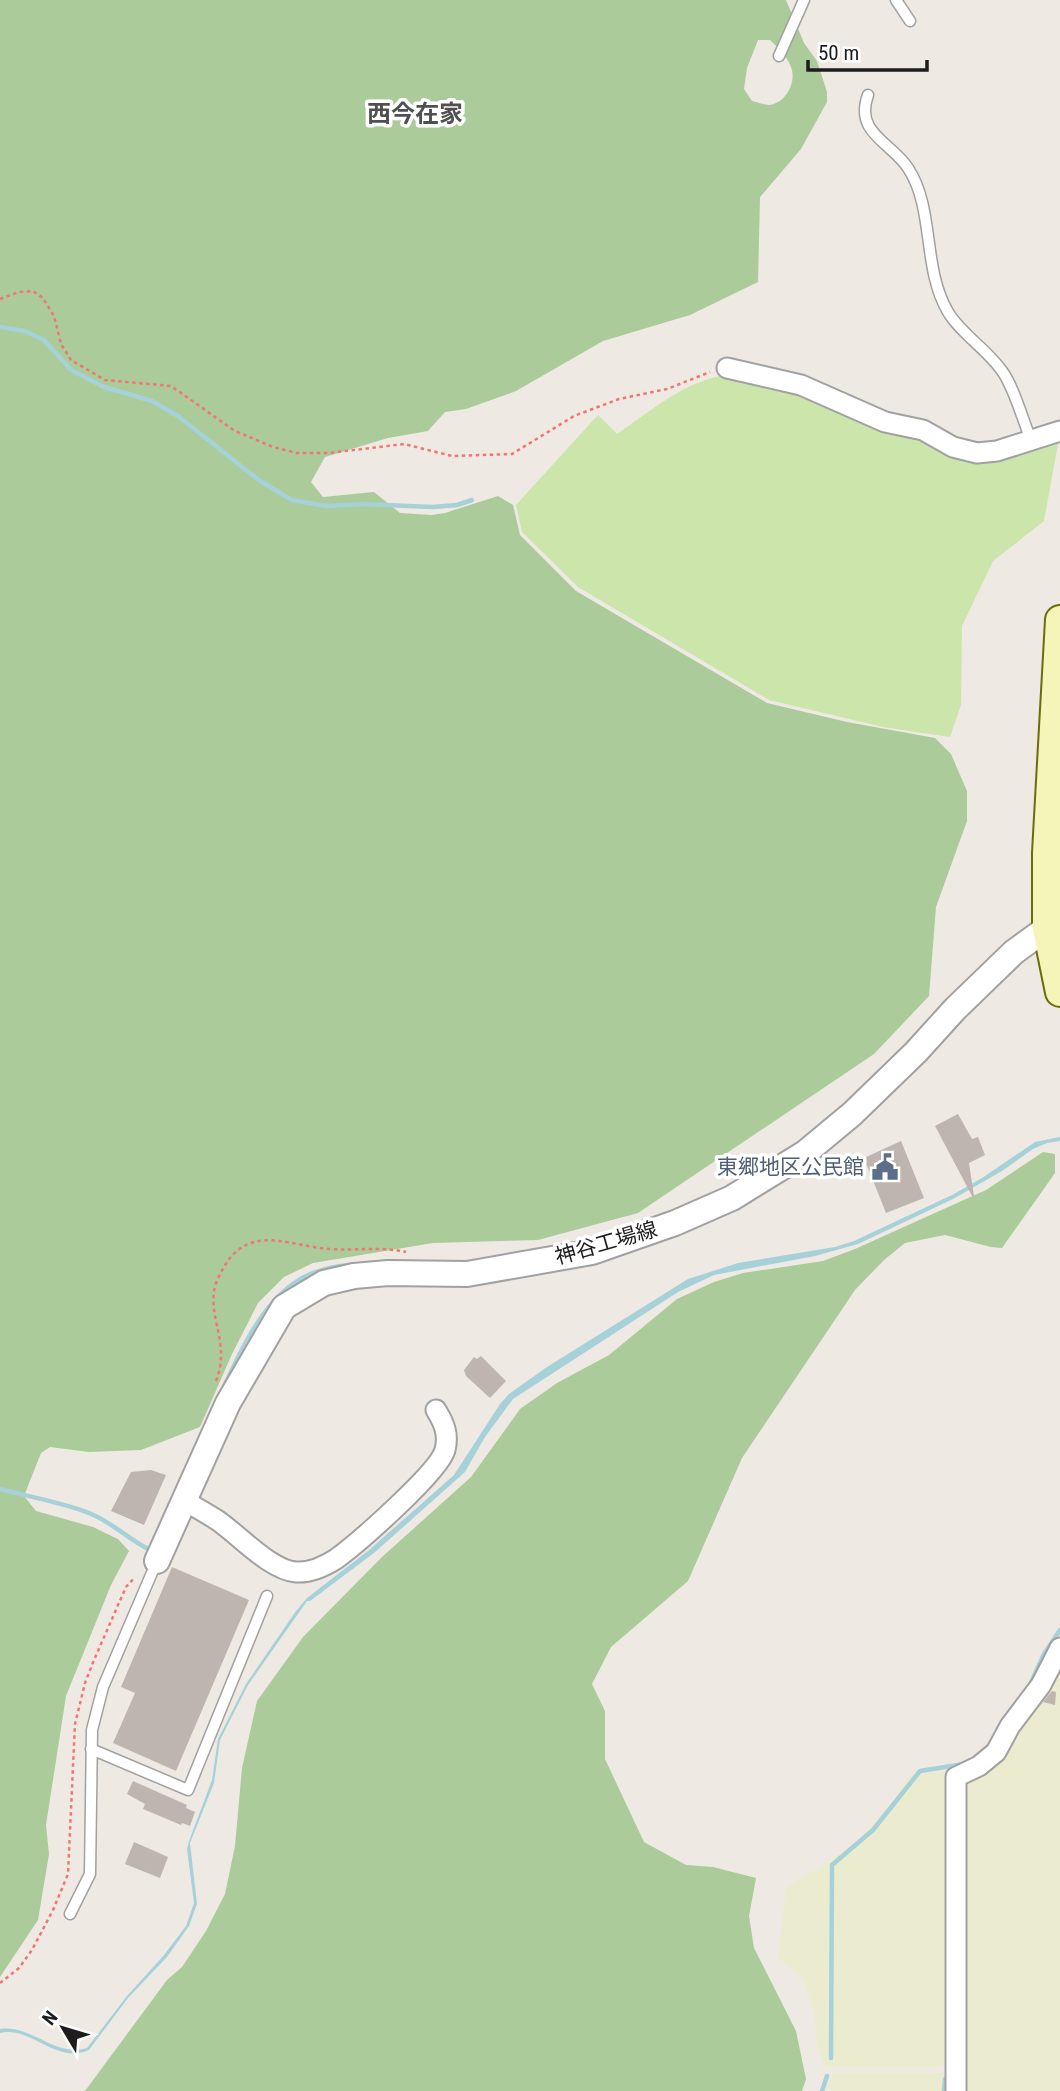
<svg xmlns="http://www.w3.org/2000/svg" width="1060" height="2091" viewBox="0 0 1060 2091" font-family="'Roboto Condensed','Noto Sans JP',sans-serif">
<style>
.farmland{fill:#ebeccf}
.grass{fill:#cbe5ab}
.forest{fill:#abcb9a;fill-rule:evenodd}
.water{fill:#a6d1d9}
.lines{fill:none;stroke-linecap:round;stroke-linejoin:round}
.stream{stroke:#a6d1d9;stroke-width:4.5}
.building{fill:#beb5b0}
.service-casing{stroke:#a1a1a1;stroke-width:13}
.minor-casing{stroke:#a1a1a1;stroke-width:23}
.tertiary-casing{stroke:#a1a1a1;stroke-width:28}
.secondary-casing{stroke:#696d0b;stroke-width:32}
.path{stroke:#f27570;stroke-width:2.5;stroke-dasharray:3.5 3.5;stroke-linecap:butt}
.service{stroke:#fff;stroke-width:10}
.minor{stroke:#fff;stroke-width:19}
.tertiary{stroke:#fff;stroke-width:24}
.secondary{stroke:#f6f5b9;stroke-width:28}
.labels{text-anchor:middle;stroke-width:7;stroke-linejoin:round;paint-order:stroke}
.service-label{font-size:21px;fill:#4e5e75;stroke:#fff;text-anchor:end}
.street-label{font-size:21px;fill:#1d1d1d;stroke:#fff}
.quarter-label{font-size:24px;font-weight:bold;fill:#505050;stroke:#fff}
</style>
<rect width="100%" height="100%" fill="#eee9e3"/>
<path class="farmland" d="M 1060,1653 L 1060,2091 L 959,2091 L 962,1787 Z
M 948,1771 L 952,1780 L 948,2061 L 944,2065 L 938,2067 L 828,2067 L 822,2062 L 817,2045 L 814,2011 L 805,1984 L 797,1972 L 778,1959 L 786,1888 L 854,1845 L 889,1806 L 909,1775 Z
M 832,2073 L 942,2073 L 947,2076 L 947,2091 L 826,2091 Z"/>
<path class="grass" d="M 728,375 L 759,377 L 921,434 L 958,456 L 1059,438 L 1044,521 L 993,561 L 962,626 L 961,705 L 950,737 L 883,727 L 769,700 L 578,587 L 522,532 L 516,505 L 598,415 L 617,434 C 651,411 687,379 728,375 Z"/>
<path class="forest" d="M 0,0 L 786,0 L 804,43 L 817,61 L 827,92 L 827,102 L 801,149 L 760,197 L 758,282 L 690,315 L 603,341 L 516,391 L 466,409 L 445,412 L 428,431 L 388,438 L 325,457 L 311,482 L 323,497 L 374,492 L 400,513 L 432,515 L 445,513 L 498,496 L 513,505 L 520,535 L 576,591 L 767,703 L 847,722 L 935,738 L 951,754 L 967,791 L 967,821 L 936,907 L 929,996 L 874,1054 L 638,1213 L 538,1240 L 433,1243 L 313,1263 L 284,1277 L 258,1303 L 232,1354 L 200,1427 L 141,1450 L 89,1452 L 50,1447 L 41,1453 L 24,1496 L 36,1511 L 93,1527 L 118,1539 L 129,1551 L 111,1585 L 66,1696 L 46,1825 L 49,1854 L 38,1920 L 0,1977 ZM 758,40 L 770,40 C 778,48 787,56 791,67 C 797,82 786,103 769,105 C 764,105 757,102 752,101 L 744,89 L 747,68 Z
M 1043,1152 L 1055,1154 L 1055,1173 L 1002,1248 L 991,1247 L 945,1235 L 905,1243 L 884,1260 L 855,1290 L 742,1458 L 688,1581 L 611,1647 L 592,1684 L 605,1711 L 605,1759 L 644,1842 L 686,1865 L 713,1867 L 756,1878 L 749,1916 L 754,1948 L 796,2031 L 806,2079 L 802,2091 L 85,2091 L 167,1980 L 182,1967 L 206,1931 L 225,1894 L 235,1846 L 242,1768 L 257,1701 L 303,1637 L 382,1557 L 471,1477 L 520,1409 L 557,1383 L 609,1355 L 677,1299 L 714,1282 L 743,1273 L 823,1261 L 855,1249 L 986,1190 Z"/>
<path class="water" d="M 1060,1137 L 1060,1141 L 1047,1143 L 1033,1149 L 1002,1171 L 953,1199 L 858,1244 L 815,1256 L 714,1275 L 678,1292 L 513,1399 L 485,1437 L 465,1472 L 374,1553 L 310,1601 L 307,1601 L 248,1685 L 220,1740 L 214,1783 L 190,1843 L 197,1904 L 189,1926 L 167,1957 L 128,1998 L 89,2050 C 56,2065 30,2025 0,2033 L 0,2029 C 31,2024 55,2058 87,2048 L 127,1996 L 164,1955 L 186,1926 L 194,1903 L 187,1849 L 189,1841 L 212,1780 L 218,1739 L 246,1684 L 296,1611 L 307,1598 L 369,1550 L 454,1475 L 500,1404 L 509,1394 L 547,1367 L 688,1279 L 738,1263 L 835,1247 L 854,1241 L 952,1195 L 982,1178 L 1035,1142 Z
M 391,1260 L 423,1262 L 321,1273 L 292,1288 L 210,1417 L 212,1407 C 236,1358 262,1284 321,1268 C 343,1261 368,1262 391,1260 Z"/>
<g class="lines">
<path class="stream" d="M 0,327 L 25,331 L 44,340 L 71,370 L 104,387 L 152,401 L 178,416 L 260,481 L 292,500 L 327,506 L 361,504 L 433,507 L 457,505 L 472,500
M 0,1489 C 29,1497 61,1502 89,1513 C 112,1522 128,1539 150,1550
M 1030,1685 L 1044,1654 L 1060,1630
M 831,2058 L 832,1865 L 873,1830 L 920,1771 L 964,1764
M 822,2091 L 827,2076
M 944,2091 L 945,2079"/>
</g>
<path class="building" d="M 958,1114 L 972,1139 L 978,1137 L 985,1155 L 969,1163 L 974,1196 L 972,1196 L 935,1126 Z
M 901,1141 L 924,1198 L 886,1213 L 864,1158 Z
M 481,1356 L 506,1381 L 490,1398 L 466,1376 L 464,1370 L 474,1357 L 477,1359 Z
M 151,1470 L 166,1475 L 144,1525 L 111,1511 L 131,1472 Z
M 172,1567 L 249,1600 L 176,1771 L 113,1743 L 135,1693 L 121,1687 Z
M 1052,1691 L 1056,1692 L 1055,1705 L 1043,1702 Z
M 133,1781 L 187,1805 L 186,1808 L 195,1812 L 190,1826 L 182,1823 L 181,1825 L 143,1809 L 145,1804 L 127,1794 Z
M 134,1842 L 168,1857 L 160,1878 L 125,1864 Z"/>
<g class="lines">
<defs>
<path id="service" d="M 896,0 L 910,21
M 779,56 L 804,0
M 868,95 C 854,133 891,142 908,168 C 935,209 922,268 948,312 C 961,334 987,349 1002,371 C 1014,387 1023,421 1031,440
M 91,1749 L 188,1790 L 267,1596
M 70,1914 L 90,1874 L 92,1730 L 103,1687 L 157,1561"/>
<path id="minor" d="M 727,368 L 801,385 L 885,422 L 923,430 L 953,447 L 977,453 L 997,451 L 1060,431
M 185,1501 C 195,1507 206,1513 217,1520 C 239,1535 270,1570 296,1572 C 310,1573 325,1566 336,1559 C 358,1543 439,1472 445,1450 C 449,1434 444,1423 436,1410
M 956,2091 L 956,1777 L 979,1766 L 996,1752 L 1010,1726 L 1041,1685 L 1060,1648"/>
<path id="tertiary" d="M 157,1561 L 228,1403 L 284,1307 L 324,1283 L 354,1276 L 388,1273 L 467,1274 L 592,1252 L 675,1223 L 732,1198 L 805,1153 L 852,1114 L 916,1052 L 955,1009 L 1014,952 L 1047,928"/>
<path id="secondary" d="M 1060,620 L 1047,853 L 1047,928 L 1060,992"/>
</defs>
<use href="#service" class="service-casing"/>
<use href="#minor" class="minor-casing"/>
<use href="#tertiary" class="tertiary-casing"/>
<use href="#secondary" class="secondary-casing"/>
<path class="path" d="M 0,299 L 19,292 L 33,291 L 43,298 L 54,316 L 61,344 L 71,360 L 105,380 L 171,386 L 235,431 L 273,447 L 297,453 L 329,453 L 404,444 L 452,456 L 512,454 L 574,416 L 619,399 L 667,389 L 710,372
M 216,1381 C 230,1344 210,1323 214,1291 C 215,1283 220,1274 224,1267 C 250,1222 291,1247 331,1249 C 358,1251 378,1246 406,1252
M 0,1983 L 19,1968 L 32,1950 L 53,1910 L 68,1874 L 75,1724 L 85,1683 L 94,1660 L 126,1587 L 135,1577"/>
<use href="#service" class="service"/>
<use href="#minor" class="minor"/>
<use href="#tertiary" class="tertiary"/>
<use href="#secondary" class="secondary"/>
</g>
<defs>
<symbol id="civic-bare" viewBox="-9 -9 18 18"><path d="M-.6-6.5H3V-4.5H.6V-3L4-1V1h2V6H-6V1h2V-1L-.6-3ZM-1.2 2.5V6h2.4V2.5Z" fill="#5c6f8a" stroke="#fff" stroke-width="2.5" paint-order="stroke"/></symbol>
</defs>
<g fill-rule="evenodd">
<use href="#civic-bare" x="866" y="1148" width="38" height="38"/>
</g>
<g class="labels">
<g class="service-label">
<text x="864" y="1174">東郷地区公民館</text>
</g>
<g class="street-label">
<text transform="translate(606 1243) rotate(-16)" y="7">神谷工場線</text>
</g>
<g class="quarter-label">
<text x="415" y="122">西今在家</text>
</g>
</g>
<g transform="translate(63 2028) rotate(308)" stroke="#ffffff" stroke-width="5" paint-order="stroke">
<path d="M0-5L12 26L0 18L-12 26Z" fill="#1d1d1d"/>
<text y="-10" font-size="19" font-weight="bold" text-anchor="middle" fill="#1d1d1d">N</text>
</g>
<path d="M808 60v10h119v-10" fill="none" stroke="#1d1d1d" stroke-width="3.5"/>
<text x="818" y="60" font-size="21" fill="#1d1d1d" stroke="#ffffff" stroke-width="5" paint-order="stroke">50 m</text>
</svg>
